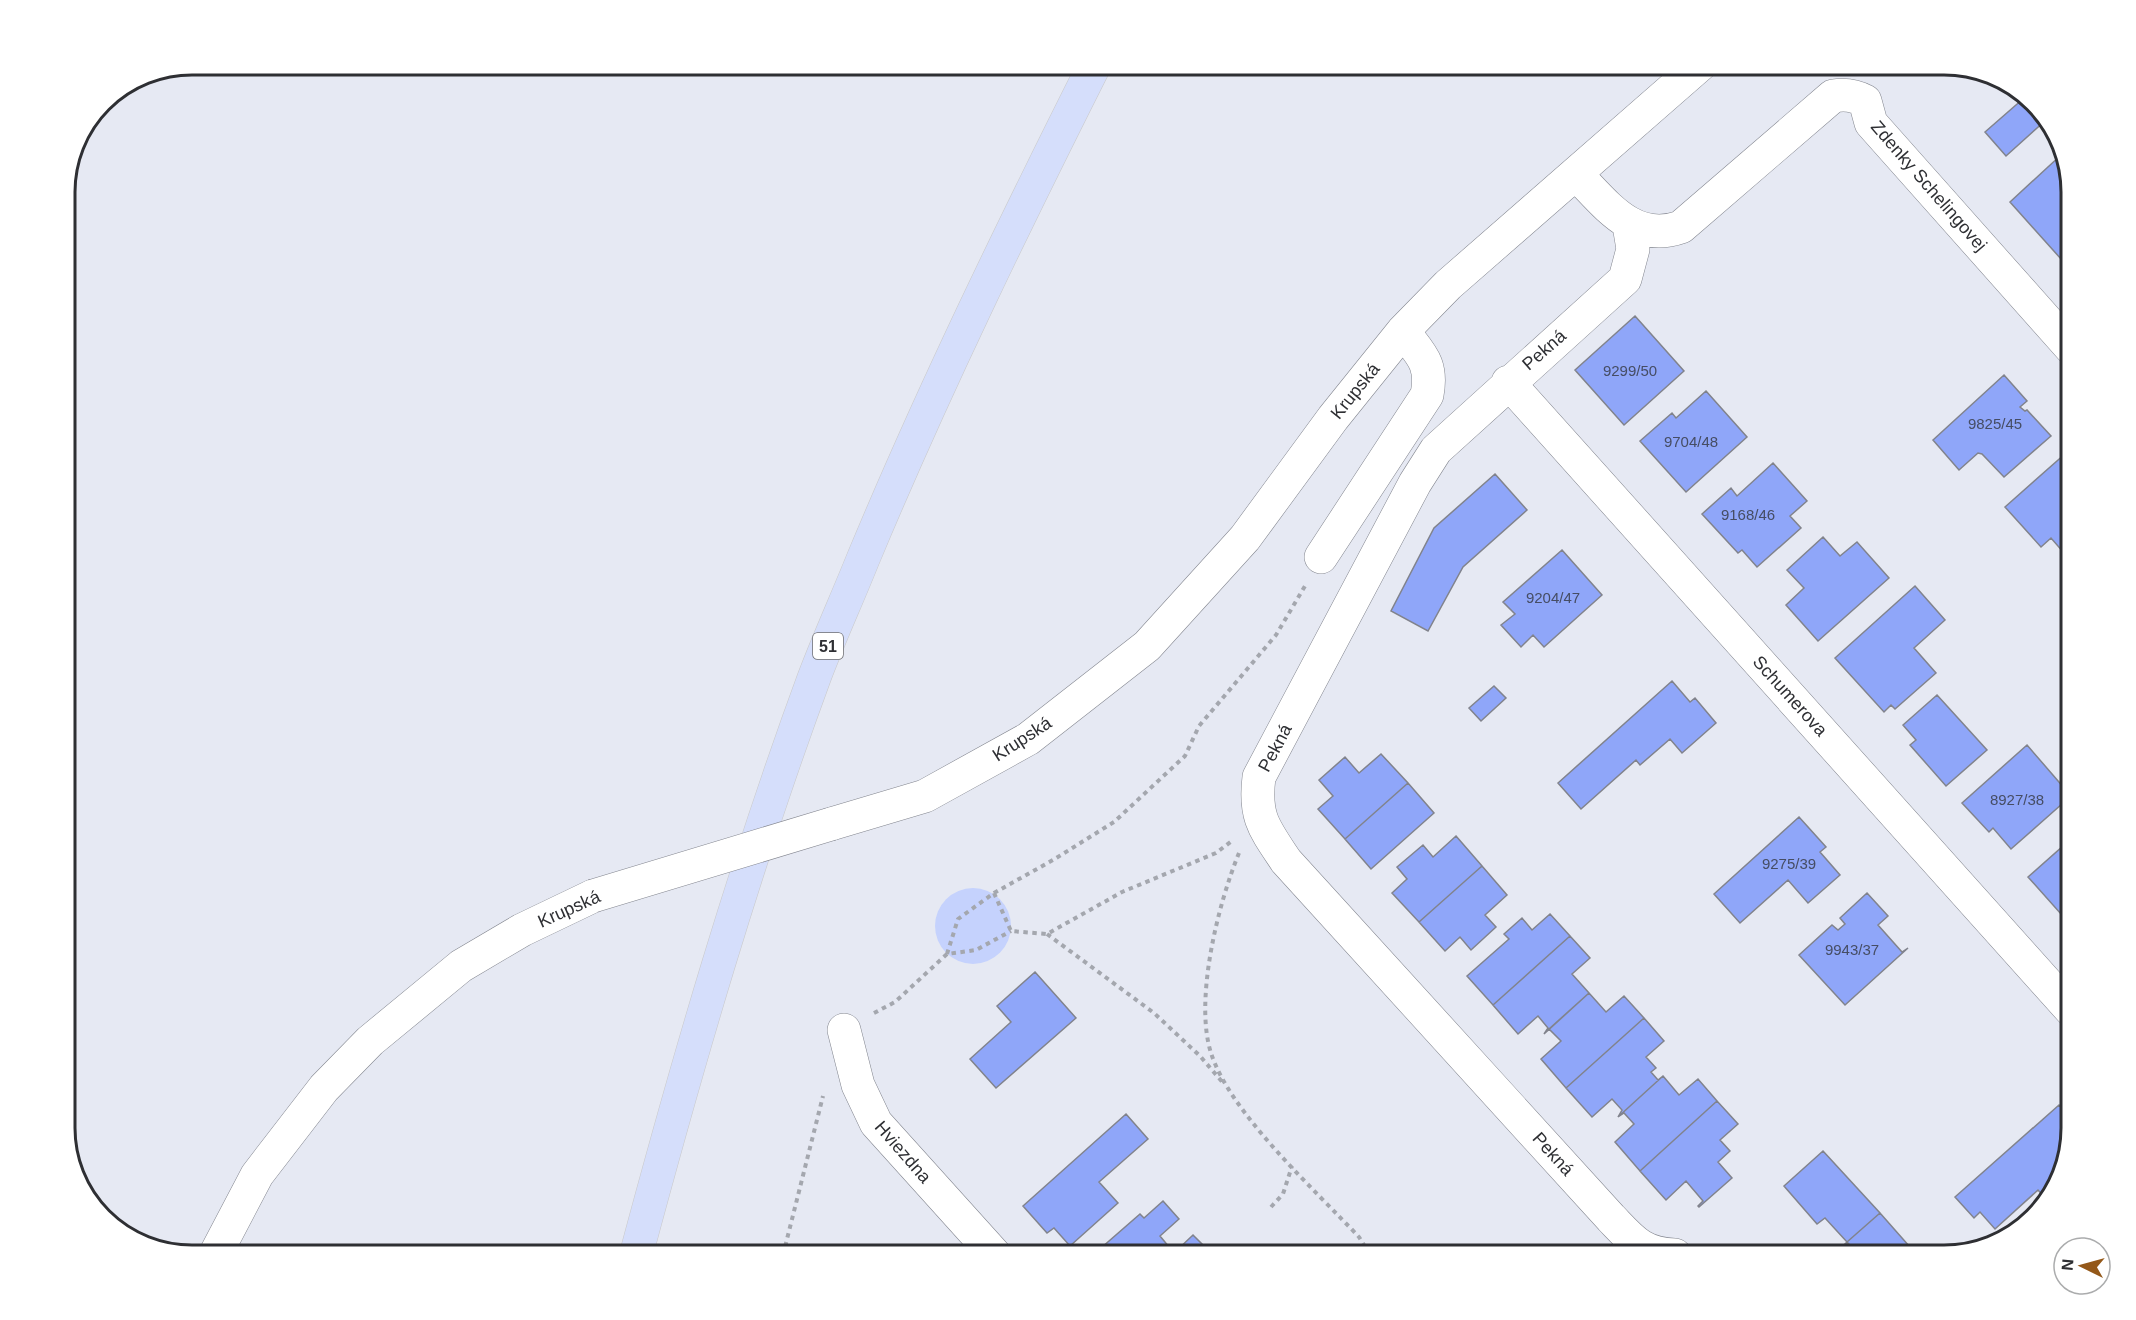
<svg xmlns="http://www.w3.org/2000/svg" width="2136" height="1320" viewBox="0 0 2136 1320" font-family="Helvetica,sans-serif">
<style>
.green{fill:#c5d2fd}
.building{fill:#8fa6f9;stroke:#81838c;stroke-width:1.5}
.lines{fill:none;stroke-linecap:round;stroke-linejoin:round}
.minor-casing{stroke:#83868f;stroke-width:34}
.major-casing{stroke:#c9c9ca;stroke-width:34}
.path{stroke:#a4a7ae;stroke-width:4;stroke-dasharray:4.5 4.5;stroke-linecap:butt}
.minor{stroke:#fff;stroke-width:33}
.major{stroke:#d5defb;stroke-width:33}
.minor-bridge-casing{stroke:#83868f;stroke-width:34;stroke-linecap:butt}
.minor-bridge{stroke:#fff;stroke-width:33}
.labels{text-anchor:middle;stroke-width:6;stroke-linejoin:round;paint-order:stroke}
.number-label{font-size:15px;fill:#464d64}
.shield{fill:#fff;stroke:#6d6d70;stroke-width:1.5}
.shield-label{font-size:16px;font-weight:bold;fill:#2e2f33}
.street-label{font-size:18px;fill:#2e2f33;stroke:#fff}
.rim{fill:none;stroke:#2e2f33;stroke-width:3}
</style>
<rect width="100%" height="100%" fill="#e6e9f3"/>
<path class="green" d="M935 926a38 38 0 1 1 76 0a38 38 0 1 1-76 0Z"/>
<path class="building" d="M 2024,98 L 2046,120 L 2006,156 L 1985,132 Z
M 2062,154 L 2071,184 L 2070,269 L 2010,202 Z
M 1635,316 L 1684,371 L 1624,425 L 1575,370 Z
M 2004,375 L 2027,401 L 2020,407 L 2025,411 L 2027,410 L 2051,436 L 2004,477 L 1982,454 L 1978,453 L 1959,470 L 1933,440 Z
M 1706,391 L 1747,437 L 1686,492 L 1640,441 L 1672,413 L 1676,418 Z
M 2066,453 L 2071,459 L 2071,546 L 2064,553 L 2051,538 L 2041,547 L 2005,507 Z
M 1773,463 L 1807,501 L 1790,516 L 1801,528 L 1757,567 L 1742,550 L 1738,553 L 1702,514 L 1731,488 L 1737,496 Z
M 1495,474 L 1527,510 L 1463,567 L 1428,631 L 1391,611 L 1434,528 Z
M 1823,537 L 1840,556 L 1857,542 L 1889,578 L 1818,641 L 1786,605 L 1804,588 L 1787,570 Z
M 1562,550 L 1602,595 L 1544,647 L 1533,635 L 1521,647 L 1501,625 L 1515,614 L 1503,602 Z
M 1915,586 L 1945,620 L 1914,648 L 1936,673 L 1895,709 L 1891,705 L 1884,712 L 1835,658 Z
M 1672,681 L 1690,702 L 1695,698 L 1716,723 L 1682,753 L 1670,739 L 1640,765 L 1636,760 L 1581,809 L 1558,783 Z
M 1494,686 L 1506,698 L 1481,721 L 1469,708 Z
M 1937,695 L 1987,750 L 1946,786 L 1910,745 L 1916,740 L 1903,725 Z
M 2027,745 L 2071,796 L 2011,849 L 1993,828 L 1989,832 L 1962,803 Z
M 1381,754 L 1408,783 L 1345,839 L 1318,809 L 1333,796 L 1319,780 L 1345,757 L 1359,773 Z
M 1408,783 L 1434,813 L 1371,869 L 1345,839 Z
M 1799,817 L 1826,847 L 1820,852 L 1840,875 L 1808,903 L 1788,880 L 1740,923 L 1714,894 Z
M 1456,836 L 1482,866 L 1419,922 L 1392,893 L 1407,879 L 1397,867 L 1423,845 L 1433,857 Z
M 2071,839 L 2071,921 L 2069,923 L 2028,877 Z
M 1482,866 L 1507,895 L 1485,915 L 1496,927 L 1471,950 L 1460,937 L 1445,951 L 1419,922 Z
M 1867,893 L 1888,916 L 1878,925 L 1902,952 L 1908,948 L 1845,1005 L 1799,955 L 1832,925 L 1838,930 L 1845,924 L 1840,918 Z
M 1550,914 L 1570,936 L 1493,1005 L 1467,976 L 1509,939 L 1504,934 L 1522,918 L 1532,930 Z
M 1570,936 L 1590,958 L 1572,974 L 1589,993 L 1544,1034 L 1548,1028 L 1538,1016 L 1518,1034 L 1493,1005 Z
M 1035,972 L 1076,1018 L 996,1088 L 970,1059 L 1011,1022 L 997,1006 Z
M 1589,993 L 1606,1012 L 1624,996 L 1644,1018 L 1566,1088 L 1541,1059 L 1561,1041 L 1549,1029 Z
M 1644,1018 L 1664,1041 L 1646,1057 L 1656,1068 L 1651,1072 L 1658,1080 L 1663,1076 L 1618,1117 L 1622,1110 L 1612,1099 L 1592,1117 L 1566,1088 Z
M 1663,1076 L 1679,1095 L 1698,1079 L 1717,1101 L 1640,1171 L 1615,1142 L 1634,1124 L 1624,1113 L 1618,1117 Z
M 1717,1101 L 1738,1124 L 1720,1140 L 1730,1151 L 1718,1162 L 1732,1178 L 1699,1207 L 1698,1206 L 1703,1201 L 1686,1181 L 1666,1200 L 1640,1171 Z
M 2059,1105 L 2071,1118 L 2071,1128 L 2066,1136 L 2069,1138 L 2054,1192 L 2047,1200 L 2038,1190 L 1995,1229 L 1980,1212 L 1974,1218 L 1955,1197 Z
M 1126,1114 L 1148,1139 L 1099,1182 L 1118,1203 L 1070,1246 L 1054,1228 L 1047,1233 L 1023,1206 Z
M 1823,1151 L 1880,1213 L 1847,1242 L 1825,1218 L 1817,1224 L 1784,1186 Z
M 1163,1201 L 1179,1219 L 1160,1236 L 1174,1253 L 1193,1235 L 1204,1246 L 1193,1255 L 1093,1255 L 1140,1214 L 1144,1218 Z
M 1880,1213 L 1917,1255 L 1859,1255 L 1847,1242 Z
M 1847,1242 L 1859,1255 L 1833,1255 Z"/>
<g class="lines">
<defs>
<path id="minor" d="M 1576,174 C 1606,204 1633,244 1681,227 L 1833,96 C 1845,94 1854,95 1865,101 L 1871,123 L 2071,348
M 1629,225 L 1633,249 L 1625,279 L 1436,450 L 1415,483 L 1259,777 C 1254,817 1264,828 1286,861 L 1611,1218 C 1632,1240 1642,1254 1675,1255
M 1508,382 L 2071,1010
M 1321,557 L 1427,395 C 1433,363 1421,355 1403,331
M 831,824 L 925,796 L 1028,739 L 1147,646 L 1245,538 L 1333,418 L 1403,331 L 1448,285 L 1701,64
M 844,1030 L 858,1085 L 876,1123 L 995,1255
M 215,1255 L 257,1175 L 324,1088 L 370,1041 L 461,966 L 522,930 L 593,896"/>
<path id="major" d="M 636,1255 C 688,1061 744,868 814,678 C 829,638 847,599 863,559 C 933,391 1013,227 1095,64"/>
</defs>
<use href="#minor" class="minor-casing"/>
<use href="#major" class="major-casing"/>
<path class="path" d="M 1239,853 C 1218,904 1194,1000 1211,1053 C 1230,1113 1315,1190 1359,1237 L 1370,1255
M 994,893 L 1011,931 L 1047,934 L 1122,892 L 1216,853 L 1233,840
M 1047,934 L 1154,1013 L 1200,1056 L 1224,1084
M 947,954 L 958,919 L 994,893 L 1053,860 L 1114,822 L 1185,756 L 1199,726 L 1276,635 L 1305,586
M 874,1013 L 895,1002 L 947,954 L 976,950 L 1011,931
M 1271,1207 L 1283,1194 L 1292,1166
M 783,1255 L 823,1096"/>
<use href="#minor" class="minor"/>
<use href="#major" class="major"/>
<defs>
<path id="minor-bridge" d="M 593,896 L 831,824"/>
</defs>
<use href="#minor-bridge" class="minor-bridge-casing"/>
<use href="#minor-bridge" class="minor-bridge"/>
</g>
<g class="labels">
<g class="number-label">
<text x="1630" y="376">9299/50</text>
<text x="1995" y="429">9825/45</text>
<text x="1691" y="447">9704/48</text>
<text x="1748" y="520">9168/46</text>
<text x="1553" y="603">9204/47</text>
<text x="2017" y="805">8927/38</text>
<text x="1789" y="869">9275/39</text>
<text x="1852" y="955">9943/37</text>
</g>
<rect class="shield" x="813" y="633" width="30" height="26" rx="4.5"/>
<g class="shield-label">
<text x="828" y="652">51</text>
</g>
<g class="street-label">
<text transform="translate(1929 186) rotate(49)" y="6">Zdenky Schelingovej</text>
<text transform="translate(1544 350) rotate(-41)" y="6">Pekná</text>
<text transform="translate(1355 391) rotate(-51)" y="6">Krupská</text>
<text transform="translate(1790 696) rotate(48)" y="6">Schumerova</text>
<text transform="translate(1022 739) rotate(-33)" y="6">Krupská</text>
<text transform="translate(1275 748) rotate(-62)" y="6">Pekná</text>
<text transform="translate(569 909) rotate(-24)" y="6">Krupská</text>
<text transform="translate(903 1152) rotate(49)" y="6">Hviezdna</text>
<text transform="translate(1553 1154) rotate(48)" y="6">Pekná</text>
</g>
</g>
<path d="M0 0H2136V1320H0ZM192 75H1944A117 117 0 0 1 2061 192V1128A117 117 0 0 1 1944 1245H192A117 117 0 0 1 75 1128V192A117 117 0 0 1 192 75Z" fill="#fff" fill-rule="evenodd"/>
<path class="rim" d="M192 75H1944A117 117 0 0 1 2061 192V1128A117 117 0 0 1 1944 1245H192A117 117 0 0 1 75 1128V192A117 117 0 0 1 192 75Z"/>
<g transform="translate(2082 1266) rotate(275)"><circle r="28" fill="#ffffff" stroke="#abacad" stroke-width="1.5"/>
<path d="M0-4.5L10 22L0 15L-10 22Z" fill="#945819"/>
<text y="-9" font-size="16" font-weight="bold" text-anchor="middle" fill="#2e2f33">N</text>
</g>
</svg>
